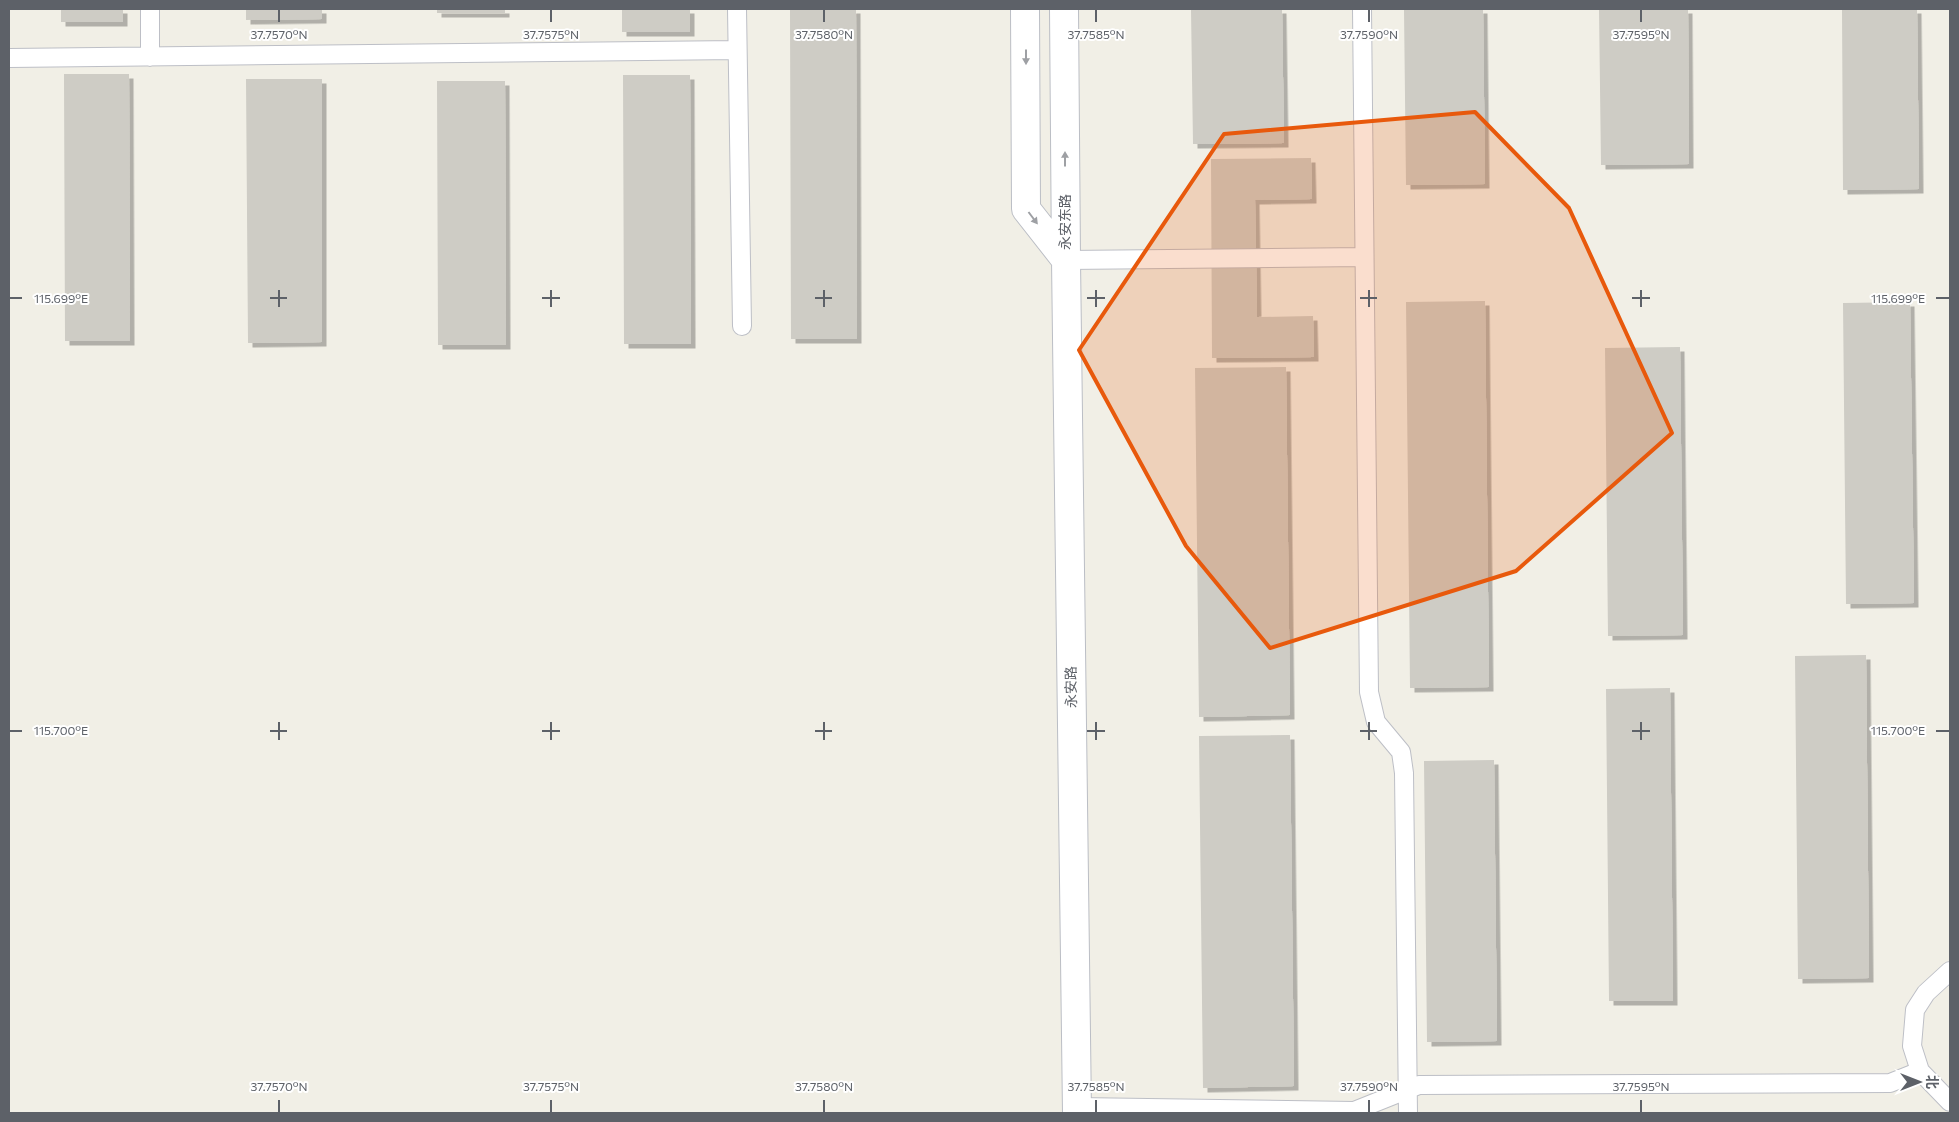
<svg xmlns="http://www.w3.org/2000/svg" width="1959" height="1122" viewBox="0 0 1959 1122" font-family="Commissioner,'Noto Sans SC',sans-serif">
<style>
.building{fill:#ceccc5;filter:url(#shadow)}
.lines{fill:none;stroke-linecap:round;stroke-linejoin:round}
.lane-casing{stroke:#bdbfc6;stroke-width:20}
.secondary-casing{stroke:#bbbec5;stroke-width:30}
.lane{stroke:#fff;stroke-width:18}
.secondary{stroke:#fff;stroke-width:28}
.oneway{fill:#9ea0a4}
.marked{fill:#e8590c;fill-opacity:0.2;stroke:#e8590c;stroke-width:4;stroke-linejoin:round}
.ticks{fill:none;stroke:#5d6168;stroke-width:2}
.labels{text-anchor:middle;stroke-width:4;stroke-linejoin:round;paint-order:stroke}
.street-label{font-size:14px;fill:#5d6168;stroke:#fff}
.ticks-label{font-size:12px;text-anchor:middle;fill:#5d6168;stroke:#fff;stroke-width:4;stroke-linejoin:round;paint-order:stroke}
</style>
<defs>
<filter id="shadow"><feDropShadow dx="4.5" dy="4.5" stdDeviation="0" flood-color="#0004"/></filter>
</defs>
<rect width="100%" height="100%" fill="#f1efe6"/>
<path class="building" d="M 61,9 L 123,9 L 123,22 L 61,22 Z
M 246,9 L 322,9 L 322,19 L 246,20 Z
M 437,9 L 505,9 L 505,13 L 437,13 Z
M 622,9 L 690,9 L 690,32 L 622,32 Z
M 790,9 L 856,9 L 857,339 L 791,339 Z
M 1191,9 L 1282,9 L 1284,143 L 1193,144 Z
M 1404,9 L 1483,9 L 1485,184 L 1406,185 Z
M 1599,9 L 1688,9 L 1689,164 L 1601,165 Z
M 1842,9 L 1917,9 L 1919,189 L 1843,190 Z
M 64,74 L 129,74 L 130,341 L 65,341 Z
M 623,75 L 690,75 L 691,344 L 624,344 Z
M 246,79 L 322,79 L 322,342 L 248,343 Z
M 437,81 L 505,81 L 506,345 L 438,345 Z
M 1311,158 L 1312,199 L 1255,200 L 1257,317 L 1313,316 L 1314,357 L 1212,358 L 1211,159 Z
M 1485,301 L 1489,687 L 1410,688 L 1406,302 Z
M 1910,302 L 1914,603 L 1846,604 L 1843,303 Z
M 1680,347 L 1683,635 L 1608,636 L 1605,348 Z
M 1286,367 L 1290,715 L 1199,717 L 1195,368 Z
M 1866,655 L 1869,978 L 1798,979 L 1795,656 Z
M 1670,688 L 1673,1001 L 1609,1001 L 1606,689 Z
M 1290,735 L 1294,1086 L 1203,1088 L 1199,736 Z
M 1494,760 L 1497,1041 L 1427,1042 L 1424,761 Z"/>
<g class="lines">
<defs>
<path id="lane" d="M 150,9 L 150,57
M 737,9 L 742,326
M 1362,9 L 1369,692 L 1376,722 L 1401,752 L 1404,773 L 1408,1113
M 9,58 L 737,50
M 1066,260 L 1364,257
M 1950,971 L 1926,993 L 1915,1010 L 1912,1046 L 1920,1071 L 1950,1102
M 1077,1107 L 1354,1111 L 1419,1085 L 1890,1083 L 1920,1071"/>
<path id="secondary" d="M 1025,9 L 1026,209 L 1066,260
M 1064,9 L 1066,260 L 1077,1113"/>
</defs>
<use href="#lane" class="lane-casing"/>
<use href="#secondary" class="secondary-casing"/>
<use href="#lane" class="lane"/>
<use href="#secondary" class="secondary"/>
</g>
<defs><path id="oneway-solid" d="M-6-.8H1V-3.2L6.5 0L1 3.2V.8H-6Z" transform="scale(1.25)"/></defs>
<g class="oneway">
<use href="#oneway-solid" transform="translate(1026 57) rotate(90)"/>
<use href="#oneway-solid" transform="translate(1065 159) rotate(-90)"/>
<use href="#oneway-solid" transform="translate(1033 218) rotate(53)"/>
</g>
<path class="marked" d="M 1475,112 L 1569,208 L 1672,433 L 1516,571 L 1270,648 L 1186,546 L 1079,350 L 1224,134 Z"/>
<path class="ticks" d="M 279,10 L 279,22M 551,10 L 551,22M 824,10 L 824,22M 1096,10 L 1096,22M 1369,10 L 1369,22M 1641,10 L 1641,22M 279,290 L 279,307M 551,290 L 551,307M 824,290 L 824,307M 1096,290 L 1096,307M 1369,290 L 1369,307M 1641,290 L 1641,307M 10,298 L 22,298M 270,298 L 287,298M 542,298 L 560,298M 815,298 L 832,298M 1087,298 L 1105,298M 1360,298 L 1377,298M 1632,298 L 1650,298M 1936,298 L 1949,298M 279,722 L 279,740M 551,722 L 551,740M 824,722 L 824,740M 1096,722 L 1096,740M 1369,722 L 1369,740M 1641,722 L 1641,740M 10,731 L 22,731M 270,731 L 287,731M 542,731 L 560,731M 815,731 L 832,731M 1087,731 L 1105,731M 1360,731 L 1377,731M 1632,731 L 1650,731M 1936,731 L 1949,731M 279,1100 L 279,1112M 551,1100 L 551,1112M 824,1100 L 824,1112M 1096,1100 L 1096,1112M 1369,1100 L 1369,1112M 1641,1100 L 1641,1112"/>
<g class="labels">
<g class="street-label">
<text transform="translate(1065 222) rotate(-90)" y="5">永安东路</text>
<text transform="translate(1071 687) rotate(-91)" y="5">永安路</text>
</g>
</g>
<g class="ticks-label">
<text x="279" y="39">37.7570°N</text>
<text x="551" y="39">37.7575°N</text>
<text x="824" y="39">37.7580°N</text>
<text x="1096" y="39">37.7585°N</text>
<text x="1369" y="39">37.7590°N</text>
<text x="1641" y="39">37.7595°N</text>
<text x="1898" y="303">115.699°E</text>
<text x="61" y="303">115.699°E</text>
<text x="1898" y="735">115.700°E</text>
<text x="61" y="735">115.700°E</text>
<text x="279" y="1091">37.7570°N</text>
<text x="551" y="1091">37.7575°N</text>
<text x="824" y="1091">37.7580°N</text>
<text x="1096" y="1091">37.7585°N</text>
<text x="1369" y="1091">37.7590°N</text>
<text x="1641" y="1091">37.7595°N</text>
</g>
<rect width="1959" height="1122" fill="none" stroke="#5d6168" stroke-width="20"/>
<g transform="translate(1919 1082) rotate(90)" stroke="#ffffff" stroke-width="4" paint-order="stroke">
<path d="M0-4L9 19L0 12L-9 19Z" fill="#5d6168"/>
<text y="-8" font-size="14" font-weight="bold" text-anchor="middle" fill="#5d6168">北</text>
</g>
</svg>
